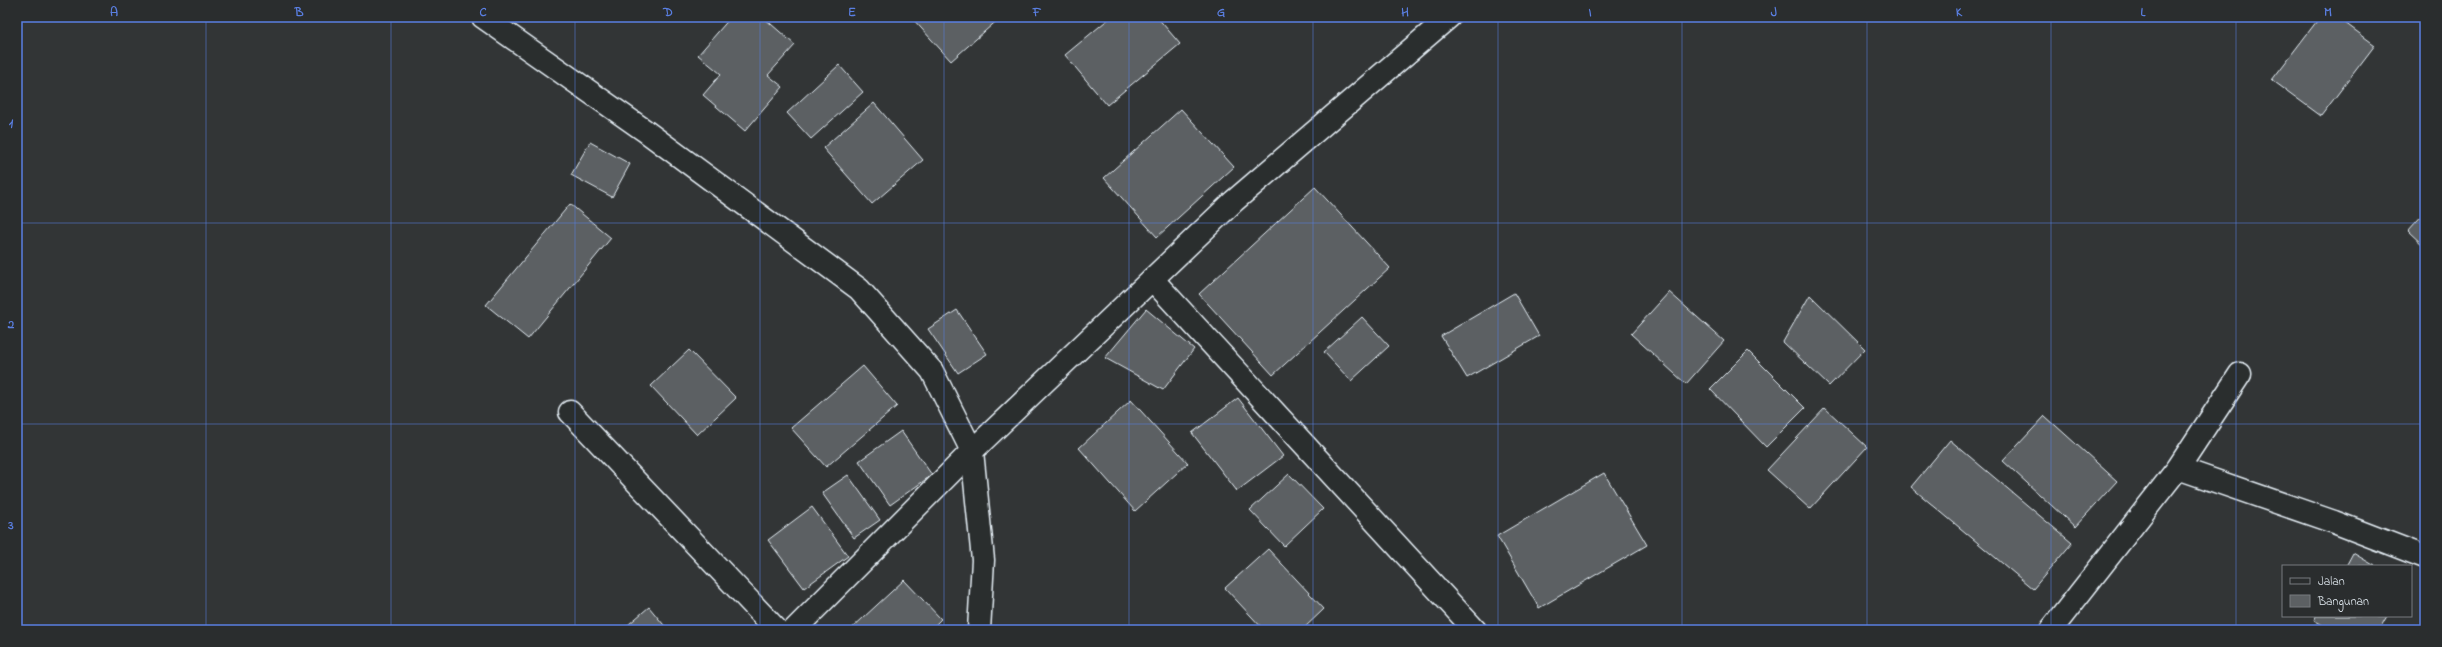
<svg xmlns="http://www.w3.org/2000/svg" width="2442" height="647" viewBox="0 0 2442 647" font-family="'Indie Flower',sans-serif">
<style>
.building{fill:#5c6063;stroke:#e8f1f8}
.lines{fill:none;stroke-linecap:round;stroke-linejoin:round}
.street-casing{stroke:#e8f1f8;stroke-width:25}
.street{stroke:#2a2d2e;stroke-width:22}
.grid{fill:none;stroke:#5a7fe2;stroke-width:1;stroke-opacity:0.55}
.neatline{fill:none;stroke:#5a7fe2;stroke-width:1.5}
.grid-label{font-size:13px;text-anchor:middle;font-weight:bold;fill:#5a7fe2}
</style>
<rect width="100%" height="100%" fill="#323536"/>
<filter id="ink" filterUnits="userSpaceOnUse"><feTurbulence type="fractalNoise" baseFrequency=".025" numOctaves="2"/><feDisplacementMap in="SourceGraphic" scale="8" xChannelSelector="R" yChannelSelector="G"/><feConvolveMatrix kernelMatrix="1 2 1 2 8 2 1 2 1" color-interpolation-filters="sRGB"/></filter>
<g filter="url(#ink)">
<path class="building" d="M 731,17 L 763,17 L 795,45 L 768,75 L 783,87 L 745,131 L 703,95 L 721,74 L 698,55 Z
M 911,17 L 1001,17 L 951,61 Z
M 1111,17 L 1157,17 L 1180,44 L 1107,105 L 1065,55 Z
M 2320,17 L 2337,17 L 2375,45 L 2321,116 L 2272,80 Z
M 839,65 L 863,92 L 811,139 L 787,113 Z
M 874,103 L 923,160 L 872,204 L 823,148 Z
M 1181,109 L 1234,167 L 1157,237 L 1104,178 Z
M 590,142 L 630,164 L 612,197 L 571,175 Z
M 1315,187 L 1390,268 L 1273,375 L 1199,294 Z
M 570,204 L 611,238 L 528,339 L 486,305 Z
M 2425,212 L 2425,247 L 2408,231 Z
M 1669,292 L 1724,341 L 1686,384 L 1631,334 Z
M 1514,293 L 1539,336 L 1467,378 L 1441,336 Z
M 1810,295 L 1865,349 L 1829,386 L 1783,342 Z
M 1146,309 L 1194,349 L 1163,390 L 1105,358 Z
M 957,310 L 987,354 L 958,373 L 928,329 Z
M 1362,317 L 1389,346 L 1351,381 L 1324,352 Z
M 689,350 L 736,398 L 697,435 L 651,386 Z
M 1748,351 L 1805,408 L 1766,447 L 1710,389 Z
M 863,366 L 897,406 L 826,467 L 791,428 Z
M 1238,398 L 1283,456 L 1237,491 L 1192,433 Z
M 1131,400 L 1188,463 L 1135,511 L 1079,448 Z
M 1825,408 L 1867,447 L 1810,509 L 1767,470 Z
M 2045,416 L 2117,481 L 2075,527 L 2003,461 Z
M 901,431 L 932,475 L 890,505 L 859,461 Z
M 1950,440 L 2072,543 L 2033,589 L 1911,487 Z
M 1604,473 L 1647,545 L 1539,608 L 1497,536 Z
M 1289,474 L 1323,509 L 1284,546 L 1250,510 Z
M 848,475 L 880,520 L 854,538 L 822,493 Z
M 812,507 L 848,556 L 804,588 L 768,540 Z
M 1268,549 L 1324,609 L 1302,630 L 1264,630 L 1225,588 Z
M 2353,553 L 2375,566 L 2346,566 Z
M 904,580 L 941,619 L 930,630 L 850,630 Z
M 649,607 L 668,630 L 622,630 Z
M 2316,616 L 2387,616 L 2379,630 L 2331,630 L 2314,620 Z"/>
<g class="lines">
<defs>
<path id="street" d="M 483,17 L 644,130 L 859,289 L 932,371 L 972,451 L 983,560 L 979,630
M 1152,279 L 1475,630
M 570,412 L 777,630
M 2178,468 L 2334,522 L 2425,557
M 794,630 L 972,451 L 1234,201 L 1449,17
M 2051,630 L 2178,468 L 2240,374"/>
</defs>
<use href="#street" class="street-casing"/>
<use href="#street" class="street"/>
</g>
</g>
<path class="grid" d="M 206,17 L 206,630M 391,17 L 391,630M 575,17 L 575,630M 760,17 L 760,630M 944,17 L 944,630M 1129,17 L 1129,630M 1313,17 L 1313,630M 1498,17 L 1498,630M 1682,17 L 1682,630M 1867,17 L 1867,630M 2051,17 L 2051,630M 2236,17 L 2236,630M 17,223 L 2425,223M 17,424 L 2425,424"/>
<rect width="2442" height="647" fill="none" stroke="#2a2d2e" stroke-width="44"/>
<rect x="2282" y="565" width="130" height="52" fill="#2a2d2e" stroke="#767b7f"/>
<rect x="2290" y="578" width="20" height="6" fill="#2a2d2e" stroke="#767b7f"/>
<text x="2318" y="585" font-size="12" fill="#e8f1f8">Jalan</text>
<rect x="2290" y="595" width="20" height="12" fill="#5c6063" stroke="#767b7f"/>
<text x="2318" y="605" font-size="12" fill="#e8f1f8">Bangunan</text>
<rect x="22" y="22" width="2398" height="603" class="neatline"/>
<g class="grid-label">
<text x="114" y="16">A</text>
<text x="299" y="16">B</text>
<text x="483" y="16">C</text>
<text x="668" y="16">D</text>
<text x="852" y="16">E</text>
<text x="1037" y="16">F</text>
<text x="1221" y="16">G</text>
<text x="1405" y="16">H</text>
<text x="1590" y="16">I</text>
<text x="1774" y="16">J</text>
<text x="1959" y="16">K</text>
<text x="2143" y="16">L</text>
<text x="2328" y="16">M</text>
<text x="11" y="127">1</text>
<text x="11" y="328">2</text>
<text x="11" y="529">3</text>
</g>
</svg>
